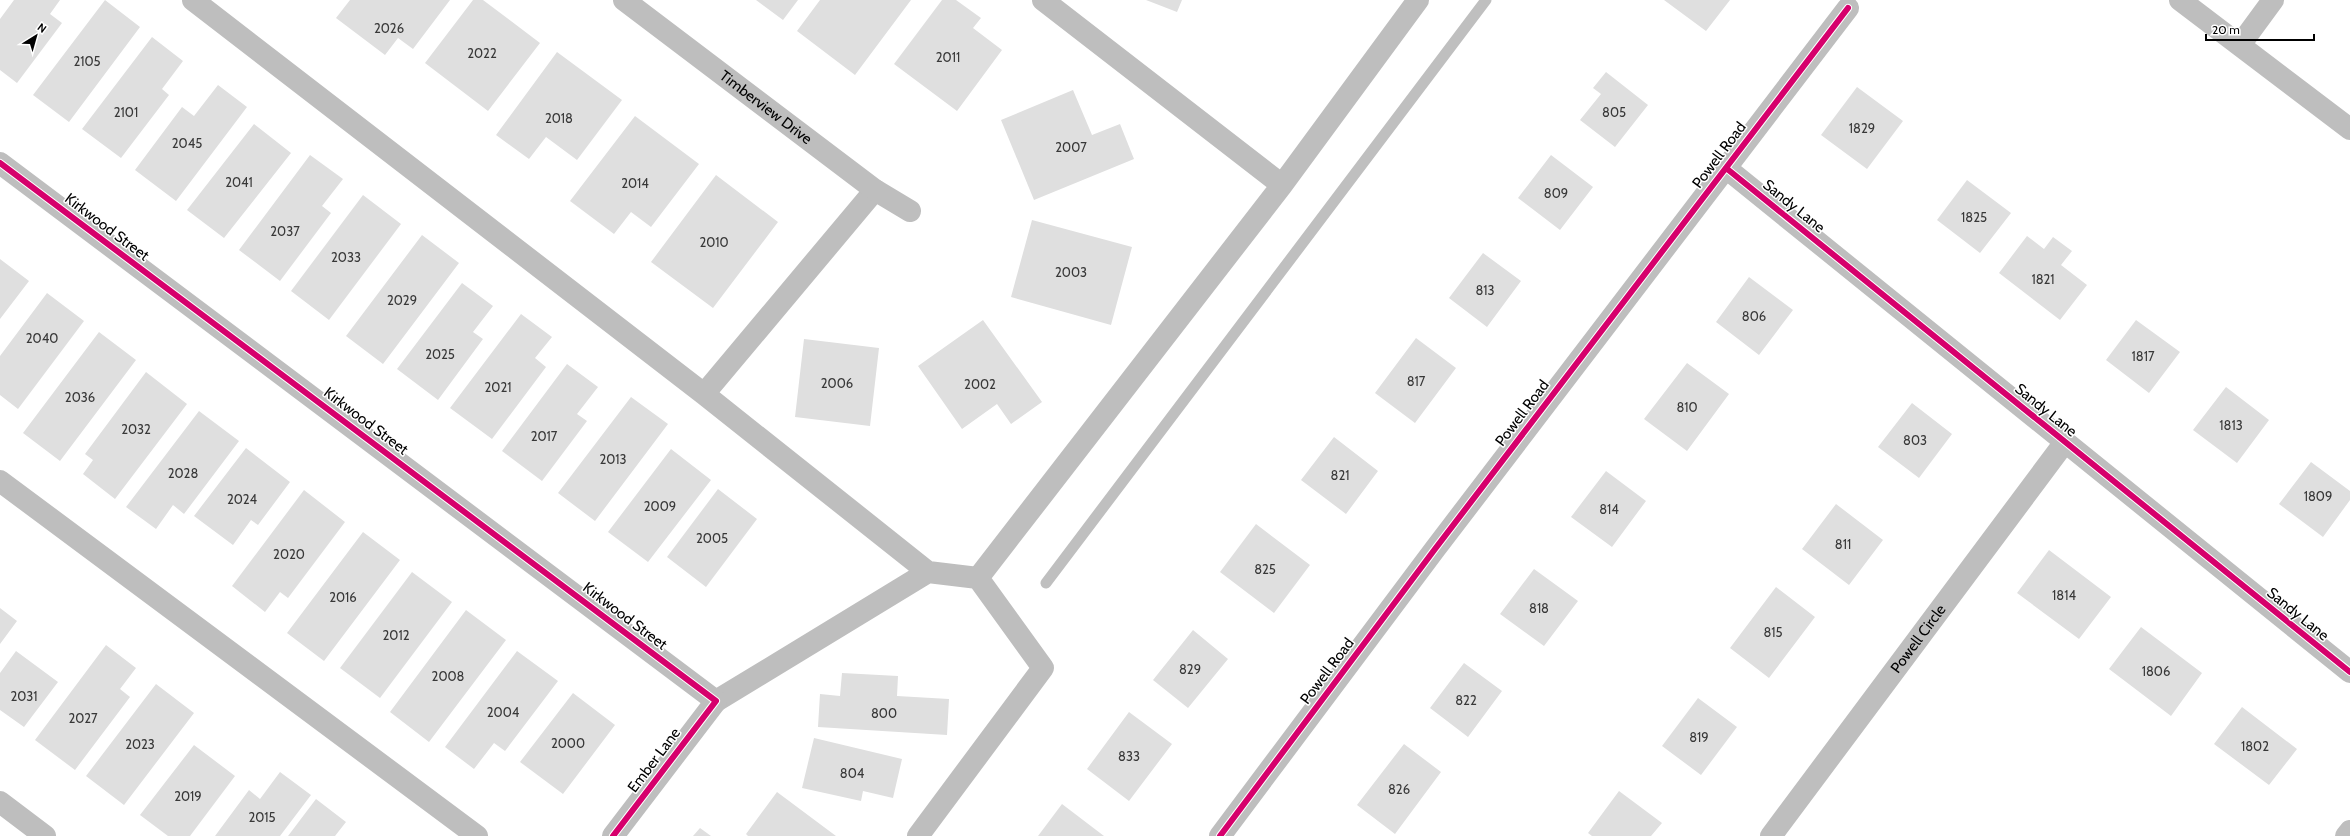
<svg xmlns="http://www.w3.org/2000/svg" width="2350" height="836" viewBox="0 0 2350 836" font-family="Cabin,sans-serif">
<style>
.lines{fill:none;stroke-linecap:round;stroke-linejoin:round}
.stream{stroke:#bfbfbf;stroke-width:11}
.building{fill:#dfdfdf}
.service{stroke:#bebebe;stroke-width:22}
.minor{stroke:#bebebe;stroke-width:22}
.cycleway-casing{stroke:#fff;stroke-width:8}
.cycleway{stroke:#d6006c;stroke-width:6}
.labels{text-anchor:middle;stroke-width:3;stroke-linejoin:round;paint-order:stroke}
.number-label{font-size:13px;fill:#383838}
.street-label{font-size:15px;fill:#000;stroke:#fff}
</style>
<rect width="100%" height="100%" fill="#fff"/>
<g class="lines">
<path class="stream" d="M 1046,583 L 1486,0"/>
</g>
<path class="building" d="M 14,0 L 60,0 L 50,14 L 62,23 L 17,83 L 0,70 L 0,19 Z
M 105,0 L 140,27 L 69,122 L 33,95 Z
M 350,0 L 450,0 L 413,49 L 398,38 L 385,55 L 336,18 Z
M 473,0 L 483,0 L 540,43 L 488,111 L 425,63 Z
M 756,0 L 798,0 L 783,20 Z
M 820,0 L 911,0 L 855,75 L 797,31 Z
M 942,0 L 956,0 L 981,18 L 973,28 L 1002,50 L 957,111 L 894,64 Z
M 1146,0 L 1182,0 L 1177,12 Z
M 1664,0 L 1730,0 L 1706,31 Z
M 152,37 L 183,61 L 162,89 L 169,95 L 121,158 L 82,129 Z
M 557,52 L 622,100 L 577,160 L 546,137 L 529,159 L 496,135 Z
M 1606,72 L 1648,105 L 1615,147 L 1580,120 L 1601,94 L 1593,88 Z
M 218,85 L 247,107 L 176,201 L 135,170 L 182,107 L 194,116 Z
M 1857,87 L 1903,121 L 1867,169 L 1821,135 Z
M 1073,90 L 1092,135 L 1120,124 L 1134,159 L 1034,200 L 1001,120 Z
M 635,116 L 699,164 L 651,227 L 631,212 L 614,234 L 570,201 Z
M 254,124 L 291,153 L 224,238 L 187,210 Z
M 310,155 L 343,179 L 322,206 L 331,213 L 280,281 L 239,250 Z
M 1551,155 L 1593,187 L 1560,230 L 1518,198 Z
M 716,175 L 778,222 L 713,308 L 651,262 Z
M 1967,180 L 2011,213 L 1980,253 L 1937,220 Z
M 363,195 L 401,224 L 329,320 L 291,291 Z
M 1032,220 L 1132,247 L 1111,325 L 1011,297 Z
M 422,235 L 459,263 L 383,364 L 346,336 Z
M 2027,236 L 2044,249 L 2053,237 L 2072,251 L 2061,265 L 2087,285 L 2060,320 L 1999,273 Z
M 1483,253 L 1521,281 L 1487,327 L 1449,298 Z
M 0,259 L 29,281 L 0,319 Z
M 1749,277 L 1793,310 L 1759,355 L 1716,322 Z
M 462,283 L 493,306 L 473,332 L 483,339 L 438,400 L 397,369 Z
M 47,293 L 84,321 L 18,409 L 0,395 L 0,356 Z
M 521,314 L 552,337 L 535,358 L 546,367 L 492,439 L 450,408 Z
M 983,320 L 1042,402 L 1011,424 L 997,404 L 962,429 L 918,366 Z
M 2136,320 L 2180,352 L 2149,393 L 2106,360 Z
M 99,332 L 136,360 L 60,461 L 23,433 Z
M 1416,338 L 1456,368 L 1415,423 L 1375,393 Z
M 804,339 L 879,348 L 870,426 L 795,417 Z
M 1687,363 L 1729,394 L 1687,451 L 1644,419 Z
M 567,364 L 598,387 L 577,414 L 587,421 L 542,481 L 502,451 Z
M 146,372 L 187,404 L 115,499 L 83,474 L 93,460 L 85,454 Z
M 2226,387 L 2269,420 L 2237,463 L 2193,430 Z
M 631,397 L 668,424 L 595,521 L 558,493 Z
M 1912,403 L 1952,434 L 1919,478 L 1878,447 Z
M 199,411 L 239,441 L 184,514 L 173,505 L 156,529 L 126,507 Z
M 1334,437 L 1378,471 L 1346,514 L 1301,480 Z
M 246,448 L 290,482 L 258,525 L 251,520 L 233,545 L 194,516 Z
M 671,449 L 711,480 L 648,562 L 608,532 Z
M 2311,462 L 2350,491 L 2350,500 L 2323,537 L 2279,504 Z
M 1606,471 L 1646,501 L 1612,547 L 1571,517 Z
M 718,489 L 757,519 L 706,587 L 667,557 Z
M 304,490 L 345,522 L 288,598 L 280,592 L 265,612 L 232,586 Z
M 1836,504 L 1883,540 L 1849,585 L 1802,549 Z
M 1256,524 L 1310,565 L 1274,613 L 1220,572 Z
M 363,532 L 400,560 L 324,661 L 287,633 Z
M 2049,550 L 2111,597 L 2079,639 L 2017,593 Z
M 1534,569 L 1578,601 L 1544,646 L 1500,614 Z
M 412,572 L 452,602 L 380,698 L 340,668 Z
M 1776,587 L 1815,617 L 1769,678 L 1730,648 Z
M 0,608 L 17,621 L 0,644 Z
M 466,610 L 506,640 L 429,742 L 390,712 Z
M 2141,627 L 2202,673 L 2171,716 L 2109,669 Z
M 1193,630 L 1228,659 L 1188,708 L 1153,680 Z
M 106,645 L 136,668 L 120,689 L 130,697 L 75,770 L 35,740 Z
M 16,651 L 58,682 L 24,727 L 0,710 L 0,673 Z
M 517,651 L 558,681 L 505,751 L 494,743 L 474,769 L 445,747 Z
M 1464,663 L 1502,691 L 1468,737 L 1430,708 Z
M 842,673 L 898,676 L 897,696 L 949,699 L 947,735 L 818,727 L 820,694 L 840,696 Z
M 156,684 L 194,713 L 124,805 L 86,776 Z
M 573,693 L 615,725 L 563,794 L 520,762 Z
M 1698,698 L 1737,727 L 1701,775 L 1662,746 Z
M 2242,707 L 2297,749 L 2269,785 L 2214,744 Z
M 1129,712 L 1172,744 L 1129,801 L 1087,769 Z
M 814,738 L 902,759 L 893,798 L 863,791 L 861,801 L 802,788 Z
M 1404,744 L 1441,772 L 1395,834 L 1357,805 Z
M 194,745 L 235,776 L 190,836 L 168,836 L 140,815 Z
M 280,772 L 311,795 L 280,836 L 215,836 L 249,790 L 260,799 Z
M 1619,791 L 1662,823 L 1651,836 L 1592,836 L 1588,833 Z
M 777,792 L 836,836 L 748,836 L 746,834 Z
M 316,799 L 346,822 L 335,836 L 288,836 Z
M 1062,804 L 1104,836 L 1038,836 Z
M 700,828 L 711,836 L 693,836 Z"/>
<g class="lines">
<path class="service" d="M 193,0 L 704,394 L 928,572 L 978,578 L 1043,668 L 918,836
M 2180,0 L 2350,129
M 2240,45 L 2273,0
M 1282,185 L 1418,0
M 704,394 L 875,190
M 0,481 L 477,836
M 978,578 L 1282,185 L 1043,0
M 716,701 L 928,572"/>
<g class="minor">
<path id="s1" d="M 624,0 L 875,190 L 910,211"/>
<path d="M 0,163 L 716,701 L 613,836"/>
<path d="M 1726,168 L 2350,672"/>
<path d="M 0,802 L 45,836"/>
<path d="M 1220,836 L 1435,549 L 1848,8"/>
<path id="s2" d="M 1771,836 L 2065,442"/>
<path d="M 2346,836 L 2350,831"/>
</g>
<defs>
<path id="cycleway" d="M 0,163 L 716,701 L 613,836
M 1726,168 L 2350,672
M 1220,836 L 1435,549 L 1848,8"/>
</defs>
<use href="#cycleway" class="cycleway-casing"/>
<use href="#cycleway" class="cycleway"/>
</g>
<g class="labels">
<g class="number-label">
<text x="389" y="33">2026</text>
<text x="482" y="58">2022</text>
<text x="948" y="62">2011</text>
<text x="87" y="66">2105</text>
<text x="126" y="117">2101</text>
<text x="1614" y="117">805</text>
<text x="559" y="123">2018</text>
<text x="1862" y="133">1829</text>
<text x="187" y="148">2045</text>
<text x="1071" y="152">2007</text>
<text x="239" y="187">2041</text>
<text x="635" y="188">2014</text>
<text x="1556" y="198">809</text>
<text x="1974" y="222">1825</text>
<text x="285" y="236">2037</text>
<text x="714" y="247">2010</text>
<text x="346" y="262">2033</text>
<text x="1071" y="277">2003</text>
<text x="2043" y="284">1821</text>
<text x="1485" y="295">813</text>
<text x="402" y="305">2029</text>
<text x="1754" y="321">806</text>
<text x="42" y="343">2040</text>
<text x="440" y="359">2025</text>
<text x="2143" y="361">1817</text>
<text x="1416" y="386">817</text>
<text x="837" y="388">2006</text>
<text x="980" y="389">2002</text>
<text x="498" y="392">2021</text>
<text x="80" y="402">2036</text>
<text x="1687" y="412">810</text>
<text x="2231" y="430">1813</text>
<text x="136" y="434">2032</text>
<text x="544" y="441">2017</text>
<text x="1915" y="445">803</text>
<text x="613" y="464">2013</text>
<text x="183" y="478">2028</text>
<text x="1340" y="480">821</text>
<text x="2318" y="501">1809</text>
<text x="242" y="504">2024</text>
<text x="660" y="511">2009</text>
<text x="1609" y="514">814</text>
<text x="712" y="543">2005</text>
<text x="1843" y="549">811</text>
<text x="289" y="559">2020</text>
<text x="1265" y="574">825</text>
<text x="2064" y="600">1814</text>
<text x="343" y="602">2016</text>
<text x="1539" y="613">818</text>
<text x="1773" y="637">815</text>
<text x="396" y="640">2012</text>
<text x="1190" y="674">829</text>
<text x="2156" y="676">1806</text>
<text x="448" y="681">2008</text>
<text x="24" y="701">2031</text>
<text x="1466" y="705">822</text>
<text x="503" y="717">2004</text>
<text x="884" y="718">800</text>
<text x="83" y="723">2027</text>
<text x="1699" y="742">819</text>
<text x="568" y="748">2000</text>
<text x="140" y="749">2023</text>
<text x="2255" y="751">1802</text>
<text x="1129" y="761">833</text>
<text x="852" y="778">804</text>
<text x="1399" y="794">826</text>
<text x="188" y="801">2019</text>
<text x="262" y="822">2015</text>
</g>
<g class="street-label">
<text dy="5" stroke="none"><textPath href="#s1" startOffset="178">Timberview Drive</textPath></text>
<text transform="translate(1719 155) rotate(-53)" y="5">Powell Road</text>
<text transform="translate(1794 206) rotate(39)" y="5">Sandy Lane</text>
<text transform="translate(107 227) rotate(37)" y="5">Kirkwood Street</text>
<text transform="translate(2046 410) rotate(39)" y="5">Sandy Lane</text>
<text transform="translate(1522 413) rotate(-53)" y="5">Powell Road</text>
<text transform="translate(366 421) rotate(37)" y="5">Kirkwood Street</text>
<text transform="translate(2298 614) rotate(39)" y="5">Sandy Lane</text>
<text transform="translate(625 616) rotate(37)" y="5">Kirkwood Street</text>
<text dy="5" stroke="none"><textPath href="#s2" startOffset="246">Powell Circle</textPath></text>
<text transform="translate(1327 671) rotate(-53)" y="5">Powell Road</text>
<text transform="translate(654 760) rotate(-53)" y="5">Ember Lane</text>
</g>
</g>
<g transform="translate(36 36) rotate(37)" stroke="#ffffff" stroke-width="3" paint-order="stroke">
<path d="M0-3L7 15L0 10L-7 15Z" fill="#000000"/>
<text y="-6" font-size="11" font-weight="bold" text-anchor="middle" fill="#000000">N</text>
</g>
<path d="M2206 34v6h108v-6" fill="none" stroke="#000000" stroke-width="2"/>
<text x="2212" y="34" font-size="12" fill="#000000" stroke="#ffffff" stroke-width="3" paint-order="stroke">20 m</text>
</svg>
